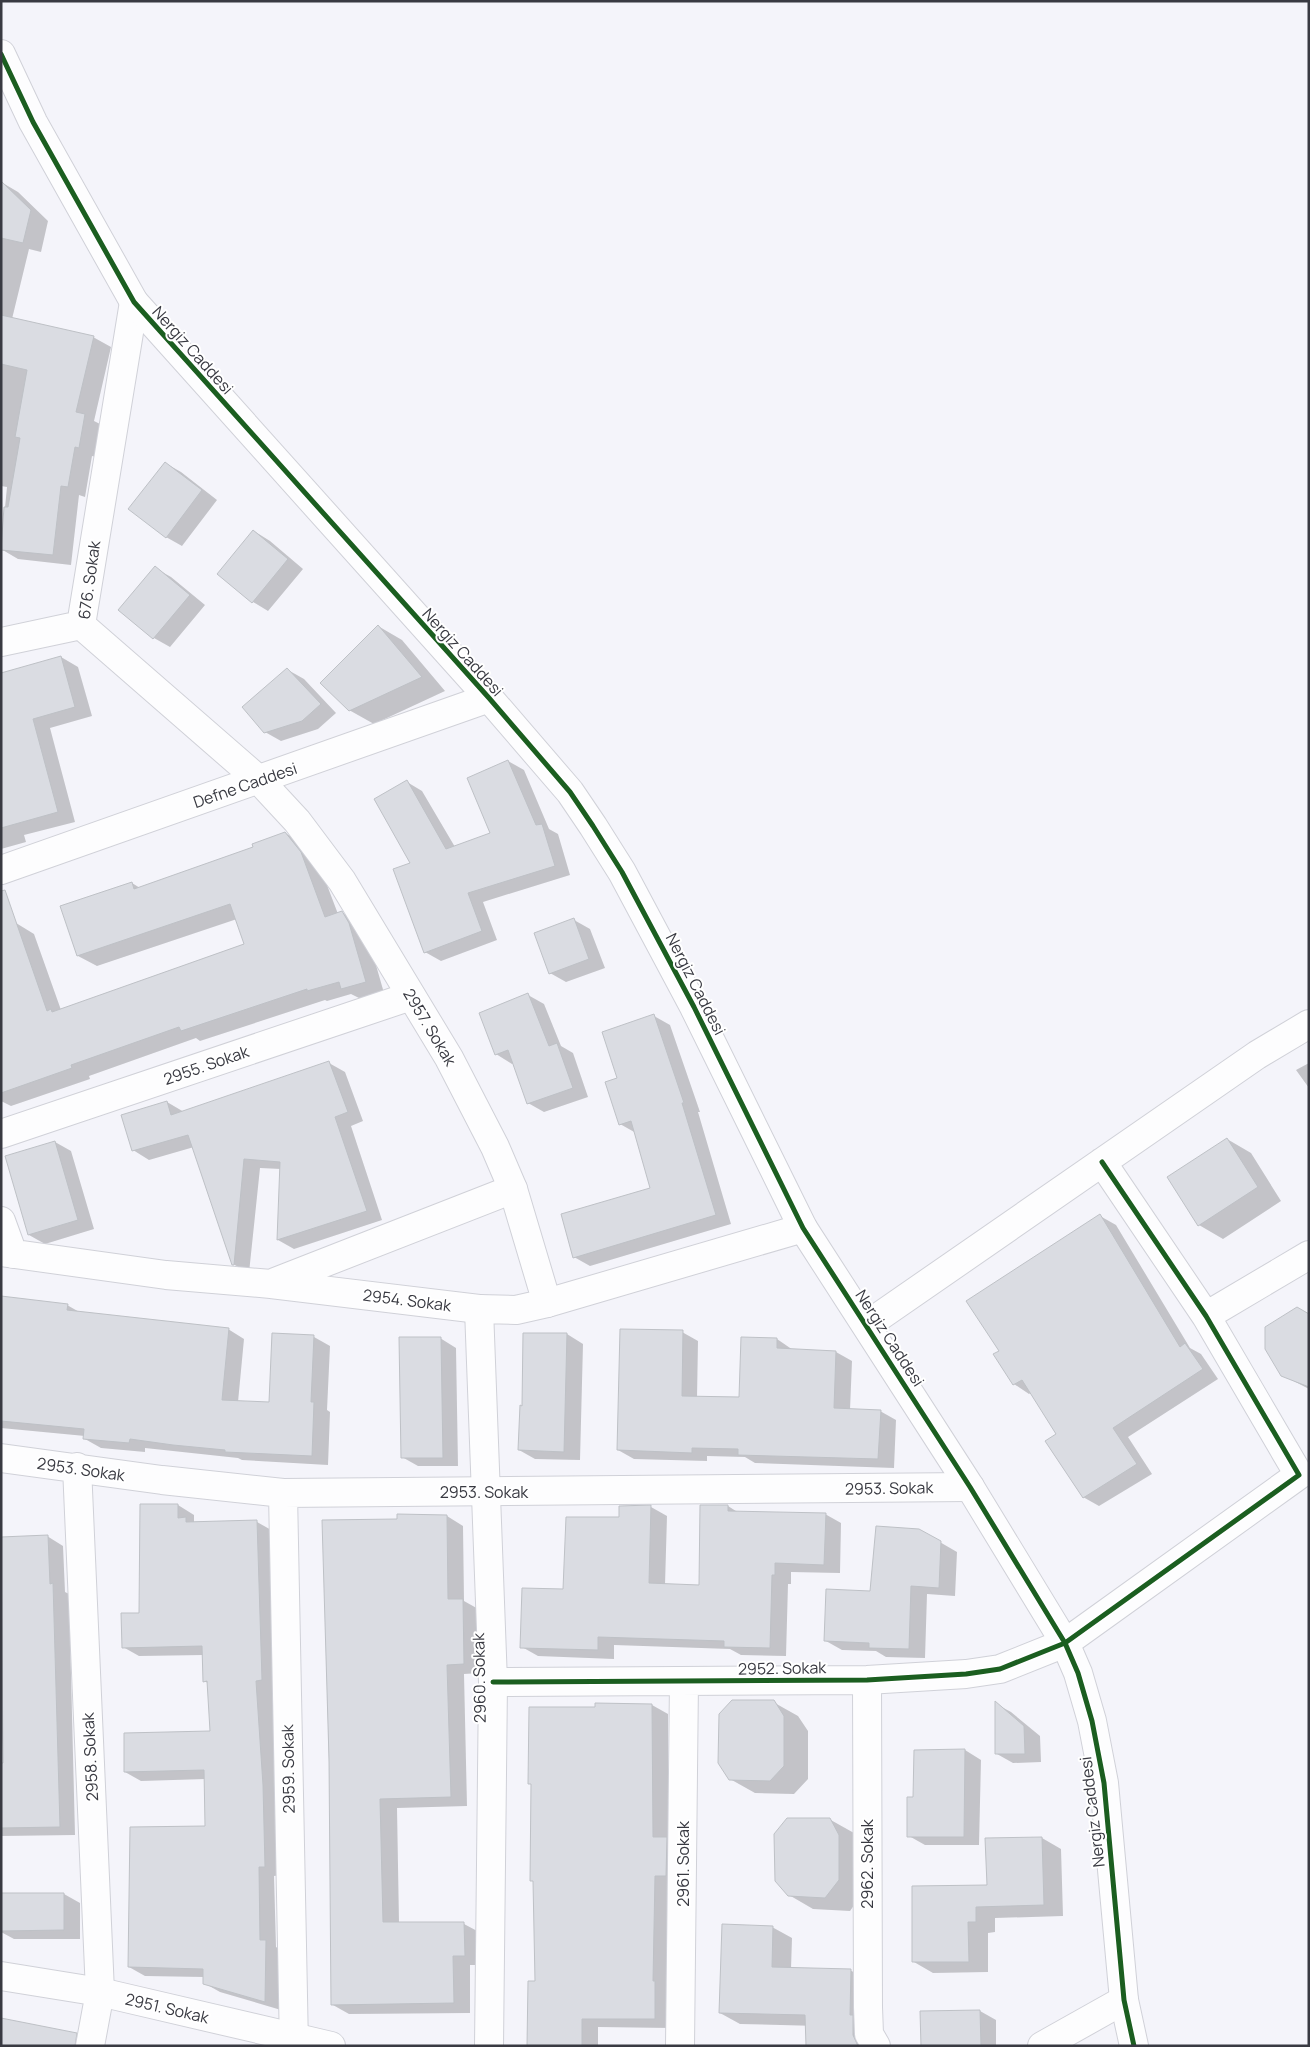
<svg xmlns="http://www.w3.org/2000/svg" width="1310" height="2047" viewBox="0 0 1310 2047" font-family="Manrope,sans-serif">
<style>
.shadow{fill:#0003}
.building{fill:#dadce2;stroke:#bec1c6}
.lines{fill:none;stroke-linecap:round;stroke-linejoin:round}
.minor-casing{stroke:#d0d1d8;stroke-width:30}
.tertiary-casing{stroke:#d0d1d8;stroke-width:30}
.minor{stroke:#fdfdfe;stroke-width:28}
.tertiary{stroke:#fdfdfe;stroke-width:28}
.cycleway-casing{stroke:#fff;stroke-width:8}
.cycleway{stroke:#1b5e20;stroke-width:5}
.labels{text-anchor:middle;stroke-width:4;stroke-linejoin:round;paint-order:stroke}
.street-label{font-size:16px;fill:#393a42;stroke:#fff}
</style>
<rect width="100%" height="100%" fill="#f4f4fa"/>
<path class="shadow" d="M 1,182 L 18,192 L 48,221 L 41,252 L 29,249 L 12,319 L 93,337 L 111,347 L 94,421 L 102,425 L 96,457 L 92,456 L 85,497 L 79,495 L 71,565 L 18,559 L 1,549 L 7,487 L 1,486 Z
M 165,463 L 181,472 L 217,500 L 182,546 L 166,537 Z
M 254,531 L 270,541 L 303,569 L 268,611 L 253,602 Z
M 155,568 L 171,577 L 205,605 L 170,647 L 154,638 Z
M 378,626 L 402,640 L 445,691 L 374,724 L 349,710 Z
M 61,657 L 78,667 L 92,716 L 50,728 L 75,822 L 24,835 L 26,842 L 1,849 L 1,743 Z
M 288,670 L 304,679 L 336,713 L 318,729 L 281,741 L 265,732 Z
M 508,761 L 524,770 L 549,829 L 558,834 L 570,875 L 483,902 L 497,940 L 441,961 L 425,952 L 412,863 L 407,782 L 422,791 L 455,847 L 492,833 Z
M 285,833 L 304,844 L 319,864 L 338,914 L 342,913 L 361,923 L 367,934 L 384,993 L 361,999 L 351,994 L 327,1001 L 325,1000 L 200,1041 L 196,1038 L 89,1076 L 90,1079 L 11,1106 L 1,1101 L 1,928 L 16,923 L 34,934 L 61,1010 L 245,944 L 237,919 L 97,966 L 78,956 L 132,883 L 140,888 L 255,848 Z
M 574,920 L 590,929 L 605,968 L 566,982 L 550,973 Z
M 528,995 L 544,1004 L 561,1046 L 573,1053 L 588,1097 L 544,1112 L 528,1103 L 514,1063 L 512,1064 L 496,1054 Z
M 654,1016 L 670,1025 L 700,1112 L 698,1112 L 731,1224 L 590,1266 L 574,1257 L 651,1189 L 636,1133 L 620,1124 L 619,1079 Z
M 329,1063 L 345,1072 L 363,1121 L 351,1126 L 382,1220 L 294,1249 L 278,1240 L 281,1169 L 260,1168 L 249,1273 L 233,1264 L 194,1147 L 149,1160 L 133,1150 L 167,1102 L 184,1112 Z
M 1309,1063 L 1309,1088 L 1296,1070 Z
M 1227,1139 L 1251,1153 L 1281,1201 L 1223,1239 L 1199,1225 Z
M 55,1142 L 71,1151 L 94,1229 L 45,1244 L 29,1235 Z
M 1100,1216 L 1116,1225 L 1190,1348 L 1201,1354 L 1218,1379 L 1128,1437 L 1152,1474 L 1099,1506 L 1083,1497 L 1058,1435 L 1032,1392 L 1029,1394 L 1014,1384 L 1000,1351 Z
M 1,1297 L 67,1305 L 81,1313 L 228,1329 L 244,1339 L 238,1402 L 271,1404 L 314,1337 L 330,1346 L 327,1410 L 330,1412 L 328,1465 L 242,1460 L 238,1458 L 145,1448 L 145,1452 L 101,1448 L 85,1439 L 85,1436 L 1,1428 Z
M 1309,1315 L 1309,1389 L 1282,1375 Z
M 682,1332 L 698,1341 L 697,1398 L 740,1398 L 742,1338 L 777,1339 L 793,1350 L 836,1352 L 852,1361 L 850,1410 L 880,1411 L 896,1420 L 894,1468 L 755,1463 L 745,1457 L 707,1456 L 707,1461 L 634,1459 L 618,1450 Z
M 524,1334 L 567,1334 L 583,1344 L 580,1460 L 535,1459 L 519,1450 L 523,1407 Z
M 440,1338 L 456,1348 L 458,1466 L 418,1466 L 402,1457 Z
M 178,1505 L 194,1515 L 194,1523 L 257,1522 L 273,1531 L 277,1689 L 272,1689 L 279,1795 L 281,1875 L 274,1876 L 276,1947 L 282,1951 L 281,2010 L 220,1992 L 204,1983 L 204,1977 L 145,1976 L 129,1967 L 207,1827 L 206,1779 L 141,1781 L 125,1772 L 211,1732 L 208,1683 L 204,1681 L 204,1655 L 139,1656 L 123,1647 L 141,1614 Z
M 728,1506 L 739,1513 L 825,1514 L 841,1523 L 840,1573 L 791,1572 L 791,1584 L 788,1584 L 786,1656 L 741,1655 L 730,1649 L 614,1645 L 614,1659 L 538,1656 L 522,1647 L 620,1519 L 651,1507 L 667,1516 L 665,1585 L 700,1586 Z
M 447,1516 L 463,1526 L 464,1601 L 480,1610 L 480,1673 L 464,1674 L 467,1806 L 397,1808 L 399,1923 L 464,1924 L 481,1933 L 481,1965 L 470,1965 L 470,2013 L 349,2014 L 333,2005 L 333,1924 L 323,1522 L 399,1520 Z
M 919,1530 L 957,1552 L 955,1596 L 927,1594 L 925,1658 L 886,1657 L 876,1651 L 842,1650 L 826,1641 L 872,1592 Z
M 47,1536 L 63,1546 L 65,1592 L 69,1594 L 75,1835 L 1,1836 L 1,1799 L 4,1764 L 1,1714 L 1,1539 Z
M 773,1702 L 798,1716 L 808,1731 L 808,1779 L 794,1794 L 755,1793 L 730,1779 Z
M 996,1704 L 1011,1712 L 1040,1736 L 1041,1762 L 1013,1763 L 997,1754 Z
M 652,1705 L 668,1714 L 668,1840 L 682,1848 L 671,2028 L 598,2027 L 598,2046 L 528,2046 L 536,1982 L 534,1882 L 531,1880 L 532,1785 L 529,1783 L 596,1709 Z
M 965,1750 L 981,1760 L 979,1845 L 925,1845 L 909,1836 L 915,1798 Z
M 829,1819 L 854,1833 L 863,1850 L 862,1894 L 850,1911 L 813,1909 L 789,1895 Z
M 1042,1838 L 1061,1849 L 1063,1916 L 995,1918 L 995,1932 L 988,1933 L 988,1972 L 933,1973 L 914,1962 L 988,1886 Z
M 1,1894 L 64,1894 L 80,1903 L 80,1939 L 14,1939 L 1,1932 Z
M 772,1927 L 792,1938 L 791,1969 L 850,1970 L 870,1982 L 874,2046 L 808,2046 L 818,2026 L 740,2024 L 720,2013 Z
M 980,2011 L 996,2020 L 996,2046 L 922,2046 Z"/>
<path class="building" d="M 1,181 L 31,210 L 23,243 L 1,238 Z
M 1,315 L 94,336 L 76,412 L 85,414 L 79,448 L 75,447 L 68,487 L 61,486 L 53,555 L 1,550 L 4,507 L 8,507 L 20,438 L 15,437 L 27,370 L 1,364 Z
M 165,462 L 202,490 L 166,538 L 128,509 Z
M 253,530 L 288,559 L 252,603 L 217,574 Z
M 155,566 L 190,595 L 153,639 L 118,610 Z
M 378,625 L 422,677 L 349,711 L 320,683 Z
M 61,656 L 75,707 L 33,719 L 58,812 L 1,828 L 1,673 Z
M 287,668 L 321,704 L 302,721 L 264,733 L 242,707 Z
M 508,760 L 536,825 L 542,824 L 555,866 L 468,893 L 482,931 L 424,953 L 393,869 L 410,863 L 374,799 L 407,780 L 446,849 L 490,833 L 467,778 Z
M 285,832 L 301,852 L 325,917 L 342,911 L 349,923 L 366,982 L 341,989 L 339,982 L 307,991 L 307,989 L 181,1031 L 179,1027 L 71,1065 L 72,1068 L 1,1093 L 1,891 L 5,890 L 47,1011 L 51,1009 L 52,1012 L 244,944 L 230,904 L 77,956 L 60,906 L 132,882 L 134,889 L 253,847 L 252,844 Z
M 574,918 L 589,959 L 549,974 L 534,933 Z
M 528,993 L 549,1046 L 557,1043 L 573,1088 L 527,1104 L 508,1050 L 495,1055 L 479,1013 Z
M 654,1014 L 684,1103 L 682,1103 L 716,1215 L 573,1258 L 561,1214 L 650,1188 L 631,1121 L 619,1125 L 605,1082 L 617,1078 L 602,1032 Z
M 329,1061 L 348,1112 L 335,1117 L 367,1211 L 277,1240 L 280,1162 L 244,1159 L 234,1265 L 232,1265 L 188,1135 L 132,1151 L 121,1115 L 167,1101 L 171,1115 Z
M 1227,1138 L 1258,1187 L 1198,1226 L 1167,1177 Z
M 55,1141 L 78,1220 L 28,1235 L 5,1156 Z
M 1100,1214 L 1180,1347 L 1185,1343 L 1203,1369 L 1113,1428 L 1137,1464 L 1083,1498 L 1045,1441 L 1056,1434 L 1022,1380 L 1013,1385 L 993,1354 L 999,1351 L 966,1301 Z
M 1,1296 L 68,1304 L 67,1310 L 229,1328 L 222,1400 L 269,1402 L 272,1333 L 314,1335 L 311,1402 L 314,1402 L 312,1456 L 225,1452 L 225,1450 L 173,1445 L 130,1439 L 129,1443 L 83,1439 L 84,1429 L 1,1421 Z
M 1297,1307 L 1309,1314 L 1309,1387 L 1281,1376 L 1265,1349 L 1265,1327 Z
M 620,1329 L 683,1330 L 682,1396 L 739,1397 L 741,1337 L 777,1338 L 777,1348 L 836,1351 L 834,1408 L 881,1410 L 878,1459 L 738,1455 L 738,1449 L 692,1448 L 692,1453 L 617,1450 Z
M 523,1333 L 567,1333 L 564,1452 L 518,1450 L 520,1405 L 522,1406 Z
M 399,1337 L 441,1337 L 443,1458 L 401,1458 Z
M 140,1504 L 178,1504 L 178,1518 L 186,1517 L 186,1522 L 257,1520 L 262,1680 L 256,1681 L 263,1785 L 265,1867 L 259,1867 L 260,1940 L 266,1940 L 265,2002 L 203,1984 L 203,1969 L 128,1967 L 130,1827 L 205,1826 L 204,1770 L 124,1772 L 124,1733 L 210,1731 L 207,1681 L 203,1682 L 202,1646 L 122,1648 L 121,1613 L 139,1613 Z
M 651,1505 L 649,1583 L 699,1585 L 700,1505 L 728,1505 L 728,1511 L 826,1513 L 824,1565 L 775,1563 L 775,1575 L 772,1575 L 770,1648 L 724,1647 L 724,1641 L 598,1637 L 598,1650 L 520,1648 L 522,1588 L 563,1589 L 566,1517 L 619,1517 L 619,1506 Z
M 397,1514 L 447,1515 L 448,1599 L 463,1599 L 464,1664 L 447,1665 L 451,1797 L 380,1799 L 383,1922 L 464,1922 L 465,1956 L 453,1956 L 454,2003 L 331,2005 L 329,1759 L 322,1520 L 397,1519 Z
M 876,1526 L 919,1529 L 941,1541 L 939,1588 L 911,1586 L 909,1649 L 869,1648 L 869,1643 L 824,1641 L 826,1589 L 870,1591 Z
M 48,1535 L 50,1584 L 53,1583 L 60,1827 L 1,1828 L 1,1763 L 3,1763 L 1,1537 Z
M 732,1700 L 774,1700 L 784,1716 L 784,1766 L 770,1781 L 729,1780 L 718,1763 L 719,1714 Z
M 995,1701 L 1024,1726 L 1025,1754 L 995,1754 Z
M 595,1703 L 652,1704 L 653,1837 L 667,1837 L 666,1876 L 655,1876 L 653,1981 L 655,1981 L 655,2019 L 582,2019 L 582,2046 L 527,2046 L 528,1981 L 535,1981 L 533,1881 L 530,1881 L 531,1784 L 528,1784 L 529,1707 L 595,1707 Z
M 965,1749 L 964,1837 L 907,1837 L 907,1797 L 913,1797 L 914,1750 Z
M 787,1818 L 830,1818 L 839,1835 L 839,1880 L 825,1898 L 788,1896 L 775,1881 L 774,1834 Z
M 1042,1837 L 1044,1905 L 976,1907 L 976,1922 L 968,1922 L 969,1962 L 912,1962 L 912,1886 L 987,1885 L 985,1838 Z
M 1,1893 L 64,1893 L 64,1930 L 1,1931 Z
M 722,1924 L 773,1926 L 772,1967 L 851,1969 L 850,2015 L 853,2015 L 853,2035 L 858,2046 L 806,2046 L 805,2015 L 719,2013 Z
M 980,2010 L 981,2046 L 921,2046 L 920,2011 Z
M 1,2018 L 77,2033 L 75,2046 L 1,2046 Z"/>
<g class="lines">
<defs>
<path id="minor" d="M 134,302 L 81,625 L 259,780
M 1,642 L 81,625
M 1,1134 L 411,996
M 1,1221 L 13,1254
M 1,1252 L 166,1275 L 271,1284 L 479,1309
M 275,1282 L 513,1189
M 547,1303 L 803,1228
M 1206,1316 L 1309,1255
M 867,1325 L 1257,1055 L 1309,1024
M 1,1458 L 162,1480 L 283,1493 L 970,1487
M 77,1467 L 100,1992 L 90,2046
M 283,1493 L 294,2046
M 867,1680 L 868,2007 L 869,2034 L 876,2046
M 493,1682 L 867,1680 L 966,1674 L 1000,1669 L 1065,1643 L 1299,1475 L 1206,1316 L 1102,1162
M 680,2046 L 684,1681
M 1042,2046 L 1124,2000"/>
<path id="tertiary" d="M 1,54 L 33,122 L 134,302 L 489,698 L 570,792 L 593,826 L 622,872 L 694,1007 L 803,1228 L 970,1487 L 1065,1643 L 1078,1673 L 1092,1721 L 1104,1783 L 1124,2000 L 1134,2046
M 259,780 L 297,821 L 342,881 L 449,1058 L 495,1147 L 513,1189 L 547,1303 L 516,1310 L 479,1309 L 493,1682 L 489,2046
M 1,870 L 489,698
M 1,1976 L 100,1992 L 331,2046"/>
</defs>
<use href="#minor" class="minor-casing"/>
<use href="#tertiary" class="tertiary-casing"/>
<use href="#minor" class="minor"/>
<use href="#tertiary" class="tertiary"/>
<defs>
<path id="cycleway" d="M 1,54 L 33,122 L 134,302 L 489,698 L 570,792 L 593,826 L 622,872 L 694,1007 L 803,1228 L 970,1487 L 1065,1643 L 1078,1673 L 1092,1721 L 1104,1783 L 1124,2000 L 1134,2046
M 493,1682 L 867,1680 L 966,1674 L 1000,1669 L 1065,1643 L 1299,1475 L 1206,1316 L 1102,1162"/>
</defs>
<use href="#cycleway" class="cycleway-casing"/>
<use href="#cycleway" class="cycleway"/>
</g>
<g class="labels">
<g class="street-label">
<text transform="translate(193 350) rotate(48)" y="6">Nergiz Caddesi</text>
<text transform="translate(89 580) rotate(-82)" y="6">676. Sokak</text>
<text transform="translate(463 652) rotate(48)" y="6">Nergiz Caddesi</text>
<text transform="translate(245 785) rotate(-19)" y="6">Defne Caddesi</text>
<text transform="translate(696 984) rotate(63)" y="6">Nergiz Caddesi</text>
<text transform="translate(430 1027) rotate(59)" y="6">2957. Sokak</text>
<text transform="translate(206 1065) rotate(-19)" y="6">2955. Sokak</text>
<text transform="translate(407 1300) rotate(7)" y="6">2954. Sokak</text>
<text transform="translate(890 1338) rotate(57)" y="6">Nergiz Caddesi</text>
<text transform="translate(81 1469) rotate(8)" y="6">2953. Sokak</text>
<text transform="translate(889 1488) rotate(-1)" y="6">2953. Sokak</text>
<text x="484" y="1498">2953. Sokak</text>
<text transform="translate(782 1668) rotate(-1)" y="6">2952. Sokak</text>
<text transform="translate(479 1678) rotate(-91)" y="6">2960. Sokak</text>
<text transform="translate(90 1757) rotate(-93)" y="6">2958. Sokak</text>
<text transform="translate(288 1769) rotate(-91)" y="6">2959. Sokak</text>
<text transform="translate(1092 1812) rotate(-97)" y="6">Nergiz Caddesi</text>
<text transform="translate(683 1864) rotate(-90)" y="6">2961. Sokak</text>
<text transform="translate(867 1864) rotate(-90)" y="6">2962. Sokak</text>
<text transform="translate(167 2008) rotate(13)" y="6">2951. Sokak</text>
</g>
</g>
<rect width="1310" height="2047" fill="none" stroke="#393a42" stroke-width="5"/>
</svg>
